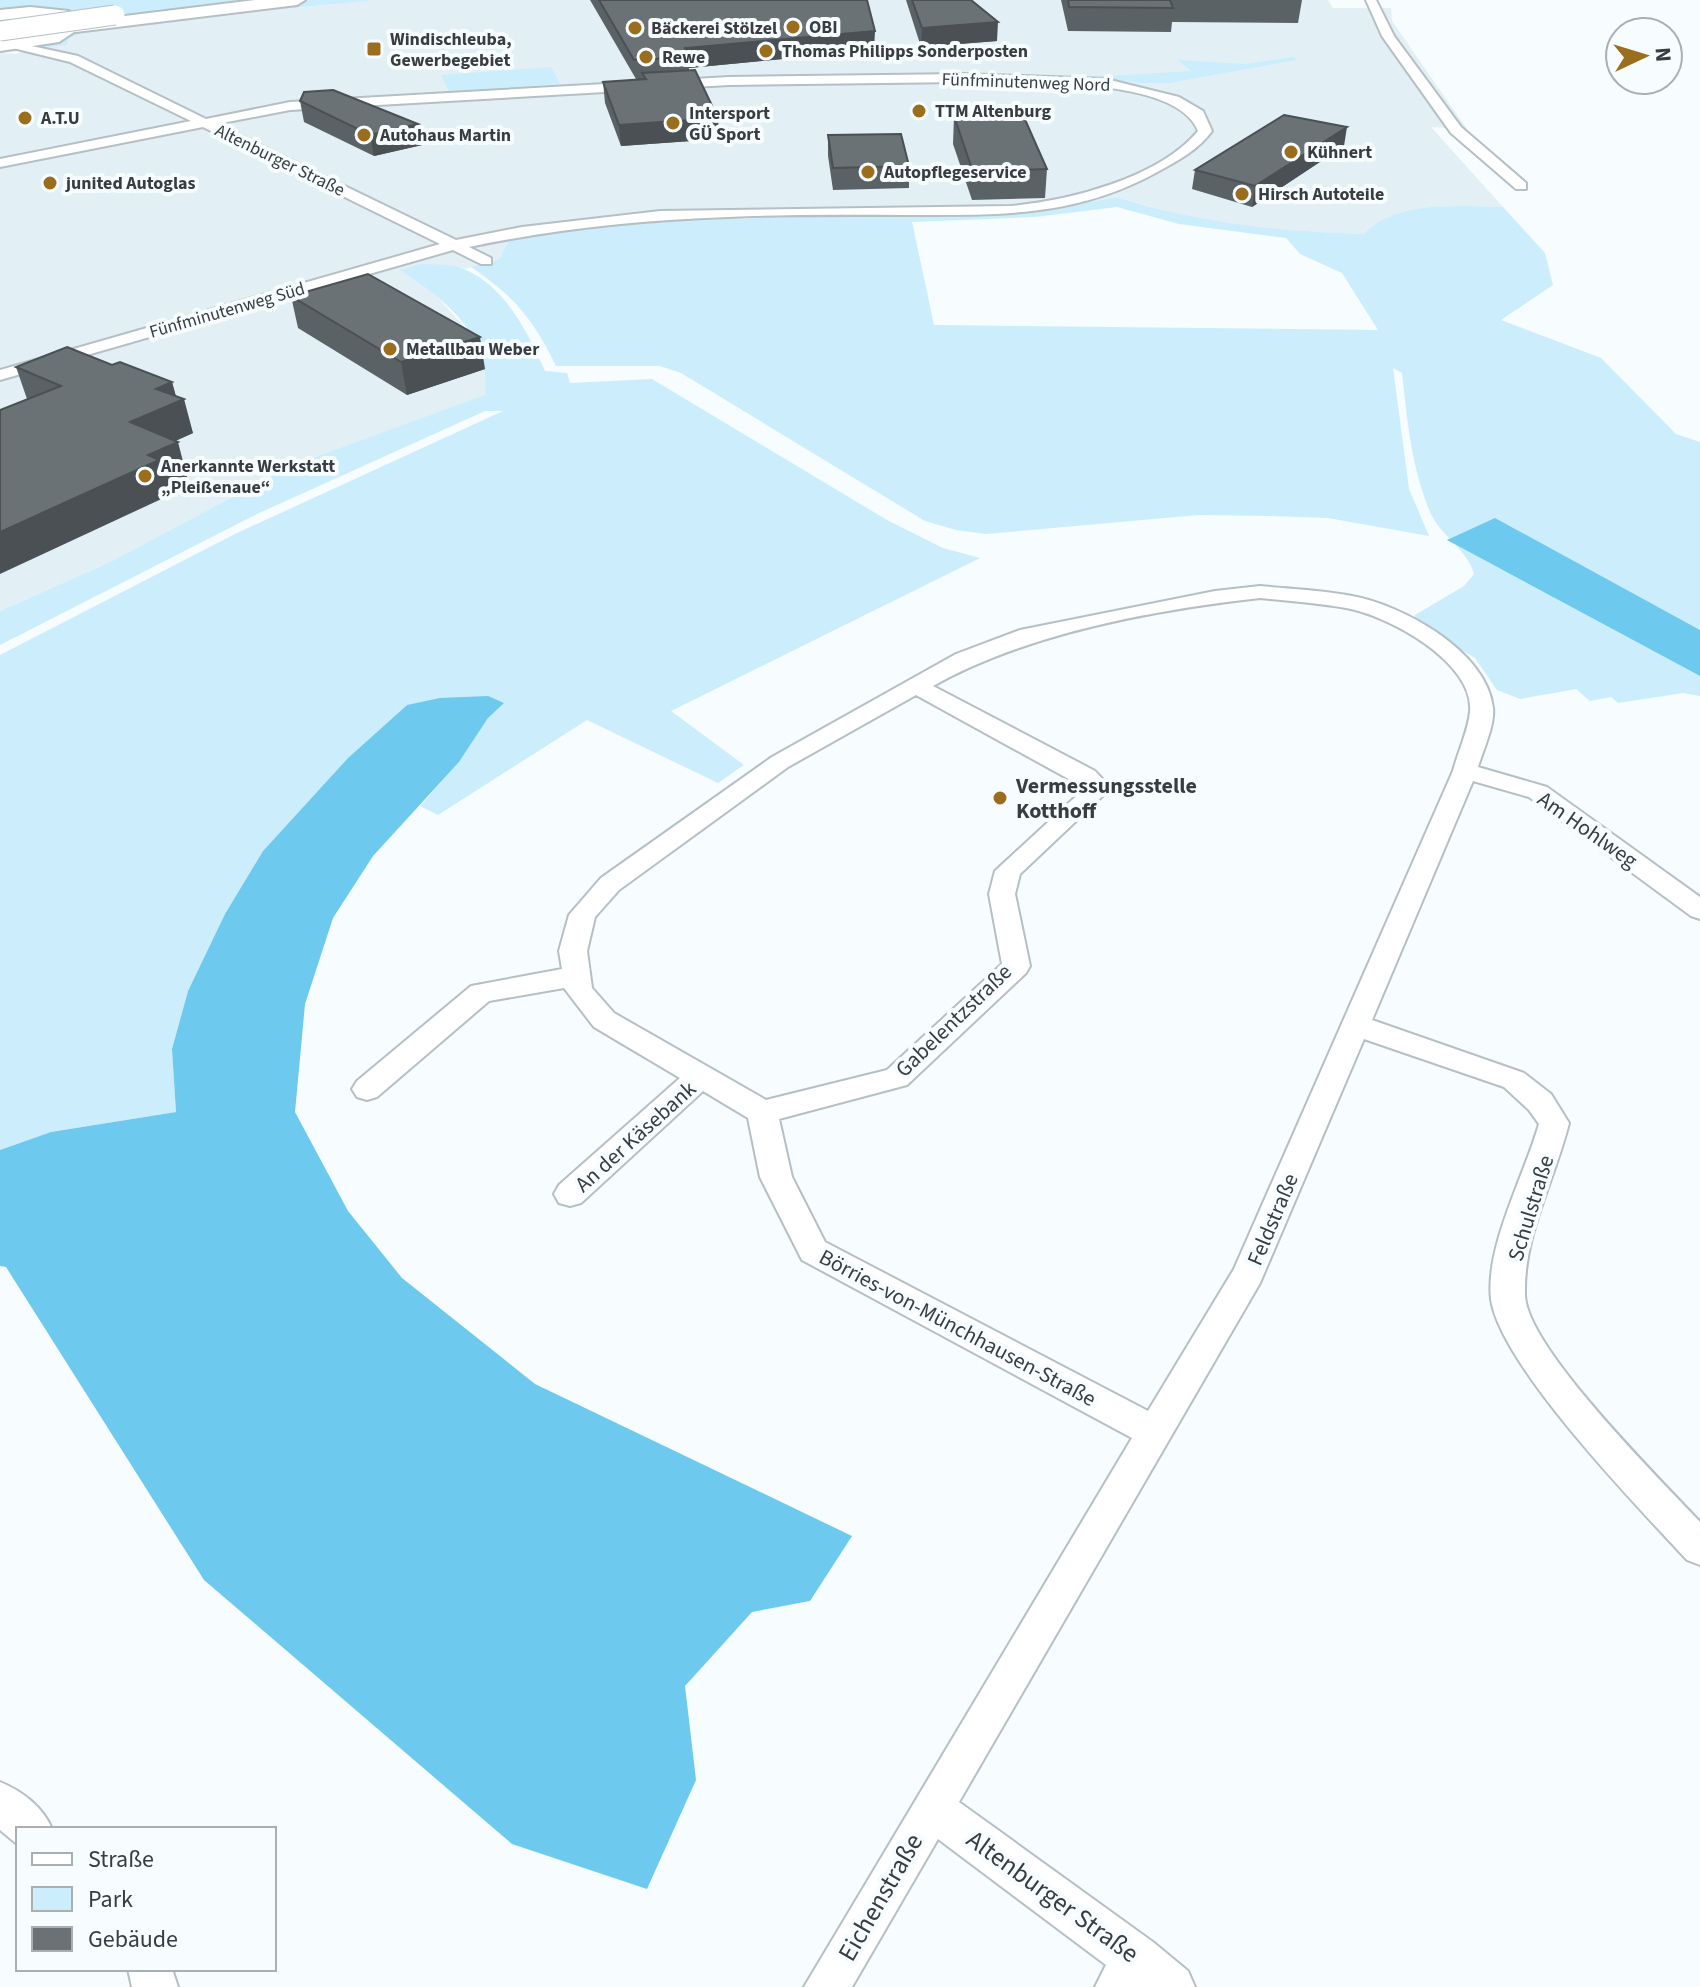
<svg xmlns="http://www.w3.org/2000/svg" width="1700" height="1987" viewBox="0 0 1700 1987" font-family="'Source Sans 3',sans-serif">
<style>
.built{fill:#e2f0f6}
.green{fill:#cbedfc;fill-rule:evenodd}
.forest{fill:#6dc9ee}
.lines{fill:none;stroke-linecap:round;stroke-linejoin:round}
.street-casing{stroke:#b6bfc3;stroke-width:4}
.primary-casing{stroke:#b6bfc3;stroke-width:4}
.highway-casing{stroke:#b6bfc3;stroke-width:4}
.street{fill:#fff;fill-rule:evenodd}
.primary{fill:#fff;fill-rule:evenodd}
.highway{fill:#fff;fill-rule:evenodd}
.highway-bridge-casing{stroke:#b6bfc3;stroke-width:21;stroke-linecap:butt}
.highway-bridge{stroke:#fff;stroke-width:19}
.wall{fill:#5b6265}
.shaded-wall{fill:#4a5053}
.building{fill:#6a7276;stroke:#4a5053;stroke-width:2}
.poi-dot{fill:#9b6e1e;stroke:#f6fcff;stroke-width:3}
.labels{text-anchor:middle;stroke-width:8;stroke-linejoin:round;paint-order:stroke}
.far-poi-label{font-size:18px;font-weight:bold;fill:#393d3f;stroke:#f6fcff;text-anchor:start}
.far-street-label{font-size:18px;fill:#393d3f;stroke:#f6fcff}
.poi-label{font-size:22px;font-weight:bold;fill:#393d3f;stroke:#f6fcff;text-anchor:start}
.street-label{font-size:22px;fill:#393d3f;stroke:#f6fcff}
.near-street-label{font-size:26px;fill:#393d3f;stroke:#f6fcff}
</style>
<rect width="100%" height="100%" fill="#f6fcff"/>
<path class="built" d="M 375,0 L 1328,0 L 1333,8 L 1391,8 L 1392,21 L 1467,129 L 1431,127 L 1503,207 L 1442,206 L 1365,234 L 1279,231 L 1207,222 L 1116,197 L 1034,213 L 603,221 L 510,239 L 499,259 L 465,269 L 450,265 L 401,270 L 432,291 L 478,342 L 488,372 L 486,395 L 293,465 L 110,562 L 0,611 L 0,53 L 16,54 L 83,32 L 123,25 Z"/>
<path class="green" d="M 0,0 L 375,0 L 123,25 L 83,32 L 68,39 L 67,45 L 0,53 Z
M 1294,57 L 1297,60 L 1169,83 L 1140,83 L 1089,77 L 1191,71 L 1178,60 L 1246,64 Z
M 551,67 L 560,84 L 449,91 L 441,75 Z
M 1116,197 C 1204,224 1273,231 1364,234 C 1397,200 1459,206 1503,207 L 1545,253 L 1553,285 L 1501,320 L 1601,358 L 1676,434 L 1700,442 L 1700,630 L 1495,519 L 1447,540 L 1700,676 L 1700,696 L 1683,693 L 1618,703 L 1611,697 L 1590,701 L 1576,689 L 1520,699 L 1497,690 L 1475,658 L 1415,621 L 1415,615 L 1464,586 L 1474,574 C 1467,549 1442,537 1431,514 C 1412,471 1407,419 1402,373 L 1393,368 L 1409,489 L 1429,536 L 1328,518 L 1271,516 L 1199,515 L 986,534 L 956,530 L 925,521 L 681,373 L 660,366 L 556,366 C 533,319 515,297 471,267 L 499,259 L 510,239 L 506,236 L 603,221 L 1034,213 ZM 1117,207 L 1179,224 L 1286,238 L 1300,254 L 1342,273 L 1378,330 L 934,325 L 912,222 L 1035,217 Z
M 420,264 C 434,265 451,263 464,269 C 507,288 527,332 545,371 L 567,373 L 570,383 L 652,379 L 887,520 L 943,548 L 980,558 L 671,711 L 744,765 L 718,783 L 587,720 L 438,815 L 420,806 L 459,762 L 488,718 L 407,705 L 348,758 L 263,851 L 225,914 L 188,991 L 172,1049 L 176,1112 L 51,1132 L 0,1150 L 0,655 L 235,534 L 503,411 L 485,411 L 257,514 L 0,645 L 0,611 L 110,562 L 293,465 L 485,395 C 492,336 445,299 400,270 Z"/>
<path class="forest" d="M 1495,518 L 1700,630 L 1700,676 L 1447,540 Z
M 488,696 L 504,703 L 488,718 L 459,762 L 373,856 L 333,918 L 305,1004 L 295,1112 L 348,1211 L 402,1278 L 535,1384 L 852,1536 L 810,1601 L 752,1612 L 685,1686 L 696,1780 L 647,1889 L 512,1844 L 204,1580 L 6,1267 L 0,1266 L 0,1150 L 51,1132 L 176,1112 L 172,1049 L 188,991 L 225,914 L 263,851 L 348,758 L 407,705 L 440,698 Z"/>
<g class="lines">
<defs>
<path id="street" d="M 1366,0 L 1376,0 L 1394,36 L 1461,127 L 1526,183 L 1526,189 L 1516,189 L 1451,133 L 1382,36 Z
M 13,42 L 78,56 L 206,119 L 290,102 L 729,77 L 963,74 L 1106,79 L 1179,97 L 1203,111 L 1212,131 C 1198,150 1179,160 1159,171 C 1077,217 1002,215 911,215 C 850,215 789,214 728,217 C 641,220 555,229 469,247 L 491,258 L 491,264 L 481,264 L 453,250 L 0,380 L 0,370 L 440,244 L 203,127 L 0,167 L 0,159 L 191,121 L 70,62 L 9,47 ZM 963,82 C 1017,84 1176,74 1198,131 C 1159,178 1069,201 1010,206 L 660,211 L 522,227 L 456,240 L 217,124 L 290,110 L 729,85 Z
M 1260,586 C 1290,589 1322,590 1352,596 C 1402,605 1487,651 1493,708 C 1495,725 1483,750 1478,767 L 1547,787 L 1700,897 L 1700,919 L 1691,916 L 1529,797 L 1473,781 L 1372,1020 L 1524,1073 L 1551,1094 L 1569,1123 C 1555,1179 1523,1236 1525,1295 C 1526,1347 1661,1480 1700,1522 L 1700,1565 L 1687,1560 C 1639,1508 1500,1365 1491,1299 C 1485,1247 1525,1174 1539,1124 L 1529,1110 L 1504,1087 L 1364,1039 L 1260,1283 L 959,1802 L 1153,1942 L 1188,1971 L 1195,1987 L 1095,1987 L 1106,1965 L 938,1839 L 852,1987 L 804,1987 L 1132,1438 L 802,1260 L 760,1177 L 748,1118 L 703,1091 L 581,1203 L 570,1206 L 559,1203 L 554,1194 L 559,1185 L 680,1078 L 594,1027 L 564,988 L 489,1001 L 377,1097 L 367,1100 L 357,1097 L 352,1089 L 357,1081 L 471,986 L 562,969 L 559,951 L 569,915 L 601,878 L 772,757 L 956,654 L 1020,630 L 1215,591 ZM 1260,598 C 1288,601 1318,603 1346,608 C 1387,615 1475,662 1470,712 C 1468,731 1458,752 1453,771 L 1234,1269 L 1148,1411 L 825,1242 L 792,1177 L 779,1119 L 907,1085 L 1026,973 L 1030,966 L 1015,894 L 1020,874 L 1111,788 L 1095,771 L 933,686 C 1027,633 1153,610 1260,598 ZM 916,695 L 1085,788 L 995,871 L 989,894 L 1002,964 L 887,1070 L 766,1100 L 614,1013 L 592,988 L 587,951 L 595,917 L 619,890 L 788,767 Z
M 0,1782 C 22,1791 43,1807 52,1829 L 18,1829 L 18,1845 L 0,1830 Z
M 128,1969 L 172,1969 L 178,1987 L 132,1987 Z"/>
<path id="primary" d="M 30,7 L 69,11 L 86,24 L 59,42 L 0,51 L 0,41 L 48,33 L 66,23 L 42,17 L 0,20 L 0,10 Z"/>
<path id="highway" d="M 255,0 L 305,0 L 297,5 L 76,32 L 67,27 L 76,22 Z"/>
</defs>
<use href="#street" class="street-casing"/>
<use href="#primary" class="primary-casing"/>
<use href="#highway" class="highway-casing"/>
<use href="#street" class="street"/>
<use href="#primary" class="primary"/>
<use href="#highway" class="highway"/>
<defs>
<path id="highway-bridge" d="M 0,31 L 115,15"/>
</defs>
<use href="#highway-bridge" class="highway-bridge-casing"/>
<use href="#highway-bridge" class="highway-bridge"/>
</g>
<path class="wall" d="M 590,0 L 867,0 L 874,50 L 689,68 L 689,70 L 718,118 L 719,139 L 621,146 L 605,103 L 603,82 L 643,79 L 636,79 Z
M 906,0 L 971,0 L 997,41 L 921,47 Z
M 1061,0 L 1302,0 L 1298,23 L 1172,22 L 1171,32 L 1068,31 Z
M 300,101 L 422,145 L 374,156 L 304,122 Z
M 954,116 L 1047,169 L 1045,198 L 972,200 L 953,144 Z
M 828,135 L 909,166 L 909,188 L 833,190 L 828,156 Z
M 1344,146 L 1252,207 L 1192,189 L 1195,170 Z
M 291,296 L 485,369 L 407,395 L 298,328 Z
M 112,365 L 172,382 L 176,396 L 193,433 L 175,441 L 187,477 L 167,486 L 170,495 L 27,399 L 16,367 Z"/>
<path class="shaded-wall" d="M 998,22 L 997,41 L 921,47 L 922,28 Z
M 875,31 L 874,50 L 689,68 L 689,57 L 685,48 Z
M 718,118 L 719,139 L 621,146 L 619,125 Z
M 418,124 L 422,145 L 374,156 L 370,135 Z
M 1347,127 L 1344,146 L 1252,207 L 1255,186 Z
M 480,337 L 485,369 L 407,395 L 401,362 Z
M 172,382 L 177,402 L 184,399 L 193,433 L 140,457 L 130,422 L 156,389 Z
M 178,442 L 187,477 L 167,486 L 170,495 L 0,574 L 0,532 L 148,455 Z"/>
<path class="building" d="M 599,0 L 867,0 L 875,31 L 685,48 L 689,57 L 634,60 Z
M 912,0 L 971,0 L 998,22 L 922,28 Z
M 1068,0 L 1170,0 L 1173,8 L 1069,7 Z
M 695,70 L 718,118 L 619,125 L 603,82 L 646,79 L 642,73 Z
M 333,90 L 418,124 L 370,135 L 300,101 L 304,92 Z
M 1023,115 L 1047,169 L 973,172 L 954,116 Z
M 1284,115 L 1347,127 L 1255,186 L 1195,170 Z
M 901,134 L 909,166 L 833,168 L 828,135 Z
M 368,274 L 480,337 L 401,362 L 291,296 Z
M 67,347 L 112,365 L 120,362 L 172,382 L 156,389 L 184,399 L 130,422 L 178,442 L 148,455 L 159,460 L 0,532 L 0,410 L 61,386 L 16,367 Z"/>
<g class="poi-dot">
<circle cx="793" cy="27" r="8"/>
<circle cx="635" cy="28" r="8"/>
<rect x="366" y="41" width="16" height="16" rx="4"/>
<circle cx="766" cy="51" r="8"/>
<circle cx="646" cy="57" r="8"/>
<circle cx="919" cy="111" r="8"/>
<circle cx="25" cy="118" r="8"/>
<circle cx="673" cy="123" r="8"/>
<circle cx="364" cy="135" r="8"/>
<circle cx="1291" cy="152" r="8"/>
<circle cx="868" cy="172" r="8"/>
<circle cx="50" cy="183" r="8"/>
<circle cx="1242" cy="194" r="8"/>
<circle cx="390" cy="349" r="8"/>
<circle cx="145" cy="476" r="8"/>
<circle cx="1000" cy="798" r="8"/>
</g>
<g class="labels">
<g class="far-poi-label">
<text x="809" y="33">OBI</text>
<text x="651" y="34">Bäckerei Stölzel</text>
<text x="390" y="45">Windischleuba,<tspan x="390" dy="21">Gewerbegebiet</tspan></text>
<text x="782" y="57">Thomas Philipps Sonderposten</text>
<text x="662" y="63">Rewe</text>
<text x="935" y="117">TTM Altenburg</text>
<text x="689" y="119">Intersport<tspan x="689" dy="21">GÜ Sport</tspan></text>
<text x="41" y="124">A.T.U</text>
<text x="380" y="141">Autohaus Martin</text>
<text x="1307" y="158">Kühnert</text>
<text x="884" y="178">Autopflegeservice</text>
<text x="66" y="189">junited Autoglas</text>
<text x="1258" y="200">Hirsch Autoteile</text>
<text x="406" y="355">Metallbau Weber</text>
<text x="161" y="472">Anerkannte Werkstatt<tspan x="161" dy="21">„Pleißenaue“</tspan></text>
</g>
<g class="far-street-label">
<text transform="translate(1026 82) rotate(2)" y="6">Fünfminutenweg Nord</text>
<text transform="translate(280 160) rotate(26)" y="6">Altenburger Straße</text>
<text transform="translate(227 310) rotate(-16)" y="6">Fünfminutenweg Süd</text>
</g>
<g class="poi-label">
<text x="1016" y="793">Vermessungsstelle<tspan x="1016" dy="25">Kotthoff</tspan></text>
</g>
<g class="street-label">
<text transform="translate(1588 829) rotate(35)" y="8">Am Hohlweg</text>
<text transform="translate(953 1020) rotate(-44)" y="8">Gabelentzstraße</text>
<text transform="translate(635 1136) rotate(-42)" y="8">An der Käsebank</text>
<text transform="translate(1530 1208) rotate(-73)" y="8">Schulstraße</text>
<text transform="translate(1272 1219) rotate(-67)" y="8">Feldstraße</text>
<text transform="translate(958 1327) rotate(28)" y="8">Börries-von-Münchhausen-Straße</text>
</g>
<g class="near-street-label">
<text transform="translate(1053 1896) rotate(36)" y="9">Altenburger Straße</text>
<text transform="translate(880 1897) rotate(-60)" y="9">Eichenstraße</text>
</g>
</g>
<rect x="16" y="1827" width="260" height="144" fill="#f6fcff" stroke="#aab0b2" stroke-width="2"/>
<rect x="32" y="1853" width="40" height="12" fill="#ffffff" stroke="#aab0b2" stroke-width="2"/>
<text x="88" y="1867" font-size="24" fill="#393d3f">Straße</text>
<rect x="32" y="1887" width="40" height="24" fill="#cbedfc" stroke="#aab0b2" stroke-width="2"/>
<text x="88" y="1907" font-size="24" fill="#393d3f">Park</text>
<rect x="32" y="1927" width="40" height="24" fill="#6a7276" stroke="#aab0b2" stroke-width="2"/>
<text x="88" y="1947" font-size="24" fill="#393d3f">Gebäude</text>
<g transform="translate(1644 56) rotate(86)"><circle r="38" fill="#f6fcff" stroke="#aab0b2" stroke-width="2"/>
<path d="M0-6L14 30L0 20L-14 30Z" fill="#9b6e1e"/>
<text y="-12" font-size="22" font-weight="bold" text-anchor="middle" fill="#393d3f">N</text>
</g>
</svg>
